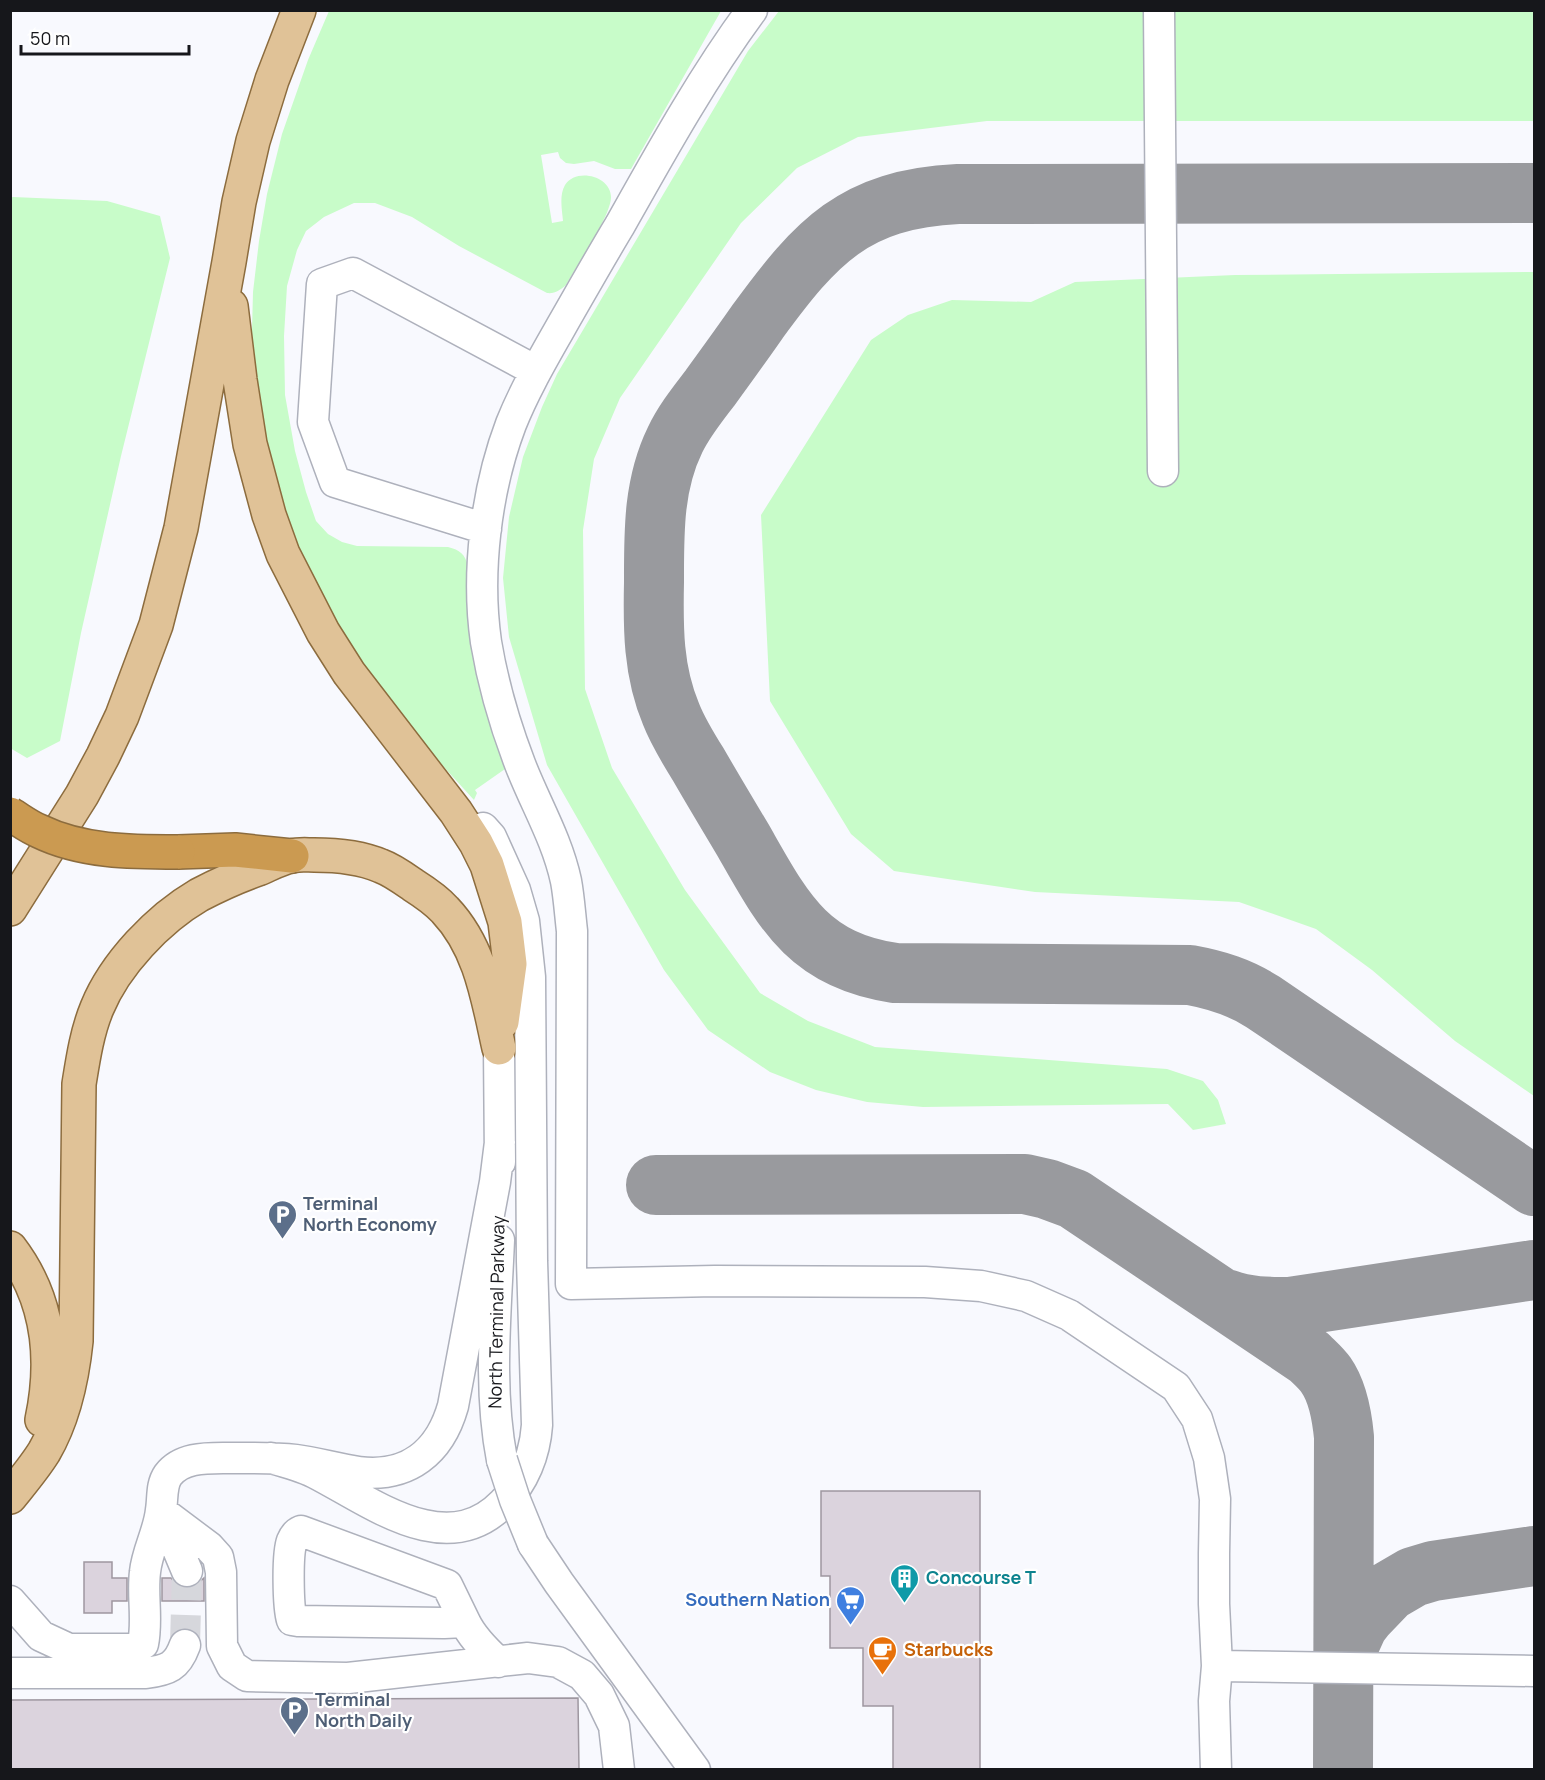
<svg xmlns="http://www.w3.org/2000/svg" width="1545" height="1780" viewBox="0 0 1545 1780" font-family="Manrope,sans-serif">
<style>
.green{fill:#c8fcc9}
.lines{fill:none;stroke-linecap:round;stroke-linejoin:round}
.taxiway{stroke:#999a9e;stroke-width:60}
.building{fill:#dbd3dd;stroke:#9e97a0;stroke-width:1.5}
.minor-tunnel{stroke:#d6d7dc;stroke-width:30;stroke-dasharray:30 15;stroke-linecap:butt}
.minor-casing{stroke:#aeb1bc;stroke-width:33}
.major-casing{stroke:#8c6c3e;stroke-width:36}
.highway-casing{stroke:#8c6c3e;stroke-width:36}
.minor{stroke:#fff;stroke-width:30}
.major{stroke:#e0c297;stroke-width:33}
.highway{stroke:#cb9a51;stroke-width:33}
.minor-bridge-casing{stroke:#aeb1bc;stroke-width:33;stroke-linecap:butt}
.highway-bridge-casing{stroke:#8c6c3e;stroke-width:36;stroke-linecap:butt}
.minor-bridge{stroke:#fff;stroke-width:30}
.highway-bridge{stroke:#cb9a51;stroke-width:33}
.labels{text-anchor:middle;stroke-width:4.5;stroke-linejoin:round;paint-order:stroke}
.service-label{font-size:18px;font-weight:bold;fill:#4e5e75;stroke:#fff;text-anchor:start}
.street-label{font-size:18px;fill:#16171b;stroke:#fff}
.culture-label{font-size:18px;font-weight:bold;fill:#0d838f;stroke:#fff;text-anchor:start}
.shop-label{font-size:18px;font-weight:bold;fill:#366cbe;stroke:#fff;text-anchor:end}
.food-label{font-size:18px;font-weight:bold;fill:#c56008;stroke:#fff;text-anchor:start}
</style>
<rect width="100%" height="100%" fill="#f8f9fe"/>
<path class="green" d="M 329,11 L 721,11 L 631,169 L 615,169 L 594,161 L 574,164 L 566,163 L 560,158 L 558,152 L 541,155 L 552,223 L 563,221 C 562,210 559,195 565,185 C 576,167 612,176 611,198 C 610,217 577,265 566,285 C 560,290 555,294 547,293 L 459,246 L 412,217 L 375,203 L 354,203 L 324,217 L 306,231 L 297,250 L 287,286 L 284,336 L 285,395 L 295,451 L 306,492 L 316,521 L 328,534 L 342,542 L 357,546 L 448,547 C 460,550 465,554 468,566 C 468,588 468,610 469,631 C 473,676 491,726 505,769 L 475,790 L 477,793 L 474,800 L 432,754 L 361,667 L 304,567 L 270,474 L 253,372 L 252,330 L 253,292 L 259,241 L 267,194 L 282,134 L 308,60 Z
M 779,11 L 1534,11 L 1534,121 L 987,121 L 858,137 L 797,168 L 741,223 L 620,398 L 594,459 L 583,530 L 585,689 L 612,768 L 685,890 L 760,993 L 808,1021 L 875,1047 L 1167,1069 L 1203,1081 L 1218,1100 L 1226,1124 L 1193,1130 L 1168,1104 L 923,1107 L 867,1102 L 816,1090 L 770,1072 L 708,1030 L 664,970 L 547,765 L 509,637 L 503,578 L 509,517 L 523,457 L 542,407 L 557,374 L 748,51 Z
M 13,197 L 107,201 L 160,216 L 170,258 L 121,456 L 81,633 L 60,741 L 27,758 L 10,748 L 10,198 Z
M 1534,272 L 1534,1096 L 1455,1041 L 1372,970 L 1316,929 L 1239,902 L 1035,892 L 894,871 L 851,834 L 770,701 L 761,515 L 871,340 L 908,315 L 952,300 L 1031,302 L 1075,282 L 1235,275 Z"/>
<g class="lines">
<path class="taxiway" d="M 1534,193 L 958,194 C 854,199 816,242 758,321 C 742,344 726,366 710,388 C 697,405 684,421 675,440 C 653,485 654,533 654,582 C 653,628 653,671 671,714 C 678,732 688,748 698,764 C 713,790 728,815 743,840 C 783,910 807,960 895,973 L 1190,975 C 1217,980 1240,987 1263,1002 L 1534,1186
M 656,1185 L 1025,1184 L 1047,1189 L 1074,1199 L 1309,1357 C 1315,1363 1321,1368 1326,1375 C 1338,1392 1342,1416 1344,1437 L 1343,1770
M 1226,1299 C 1247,1307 1268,1307 1290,1307 L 1534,1270
M 1343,1658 L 1358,1625 L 1365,1616 L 1389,1591 L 1413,1577 L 1433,1571 L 1534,1556"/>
</g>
<path class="building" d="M 821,1491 L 980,1491 L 980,1770 L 893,1770 L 893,1706 L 863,1706 L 863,1648 L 830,1648 L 830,1576 L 821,1576 Z
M 84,1562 L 112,1562 L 112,1578 L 127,1578 L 127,1601 L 112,1601 L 112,1613 L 84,1613 Z
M 162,1578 L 171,1578 L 177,1585 L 185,1588 L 194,1587 L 204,1578 L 204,1601 L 162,1601 Z
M 578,1698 L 579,1770 L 10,1770 L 10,1700 Z"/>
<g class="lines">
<path class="minor-tunnel" d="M 185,1645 L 187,1571"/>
<defs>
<path id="minor" d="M 752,10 C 702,78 661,152 620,225 C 600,258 581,292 562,325 C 544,357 525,389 511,424 C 486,490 476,573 486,642 C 493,684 505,725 520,764 C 535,803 557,839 566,881 C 569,897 570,914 572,931 L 571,1284 L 715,1281 L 925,1282 L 981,1286 L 1026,1296 L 1069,1315 L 1176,1387 L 1197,1419 L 1209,1458 L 1215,1499 L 1214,1554 L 1214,1604 L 1217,1666 L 1214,1701 L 1216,1770
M 1159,10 L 1163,471
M 486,529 L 335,482 L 313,422 L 322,284 L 353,273 L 536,371
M 499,1048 L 500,1162
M 499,1240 C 496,1313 488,1387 502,1460
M 271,1458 C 286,1462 301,1466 315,1473 C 370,1501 446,1562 503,1503 C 524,1482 535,1454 537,1425 L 532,1261 L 530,977 L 524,921 L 515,890 L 491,837 L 483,828
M 161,1511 L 209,1547 L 218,1557 L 221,1572 L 222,1646 L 232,1666 L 247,1676 L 348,1678 L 528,1658 L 558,1662 L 582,1675 L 599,1695 L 614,1726 L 619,1770
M 163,1514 L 187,1571
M 533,1544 L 559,1583 L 695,1770
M 10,1601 L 41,1636 L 69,1649 L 134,1649 L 143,1644 C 148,1620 142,1596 145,1572 C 147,1551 159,1531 161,1510 C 163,1498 161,1485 168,1475 C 181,1458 204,1458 223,1458 C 247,1458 272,1457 296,1460 C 317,1463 338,1469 359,1472 C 408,1478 440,1452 453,1406 L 495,1182 L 500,1142
M 465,1622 L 444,1623 L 298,1621 L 292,1620 C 288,1607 287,1554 292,1541 C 294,1536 296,1533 301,1531 L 447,1585 L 465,1622 C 472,1637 485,1650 498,1662
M 1217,1666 L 1534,1671
M 10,1673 L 146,1673 C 168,1670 177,1667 185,1645"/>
<path id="major" d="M 231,306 L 240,380 L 250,444 L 269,515 L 283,554 L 323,632 L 349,673 L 456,812 L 476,843 L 487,865 L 505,922 L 510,964 L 502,1022
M 10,909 L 82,795 L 103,756 L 122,716 L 156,625 L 181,528 L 229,262 L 239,202 L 253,141 L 272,80 L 299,10
M 10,1248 C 49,1299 55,1358 42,1420
M 10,1497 C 22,1482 34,1468 44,1452 C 64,1418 72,1380 76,1341 L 79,1084 C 83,1059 87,1032 97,1008 C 115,964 158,919 199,895 C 218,885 238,876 258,869 C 268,865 280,858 292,856 C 299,854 307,855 314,855 C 337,855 360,857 381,866 C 392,870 403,878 413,885 C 424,892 436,900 445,910 C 481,948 488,999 499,1048"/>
<path id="highway" d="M 178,852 L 235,850 L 292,856"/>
</defs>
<use href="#minor" class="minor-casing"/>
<use href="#major" class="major-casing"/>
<use href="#highway" class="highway-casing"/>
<use href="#minor" class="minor"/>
<use href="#major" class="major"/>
<use href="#highway" class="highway"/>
<defs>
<path id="minor-bridge" d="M 502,1460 L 515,1500 L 533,1544"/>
<path id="highway-bridge" d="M 10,814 C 20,820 29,827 39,831 C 82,852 131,852 178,852"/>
</defs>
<use href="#minor-bridge" class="minor-bridge-casing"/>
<use href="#highway-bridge" class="highway-bridge-casing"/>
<use href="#minor-bridge" class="minor-bridge"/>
<use href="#highway-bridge" class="highway-bridge"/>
</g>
<defs>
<symbol id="parking-pin" viewBox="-11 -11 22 30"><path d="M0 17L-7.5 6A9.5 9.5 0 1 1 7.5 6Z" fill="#5c6f8a" stroke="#fff"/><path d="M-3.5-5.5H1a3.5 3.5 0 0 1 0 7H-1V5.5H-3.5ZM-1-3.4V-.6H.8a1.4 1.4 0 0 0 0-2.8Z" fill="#fff"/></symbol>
<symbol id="building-pin" viewBox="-11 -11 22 30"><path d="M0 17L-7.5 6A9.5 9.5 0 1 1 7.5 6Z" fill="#0f9aa8" stroke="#fff"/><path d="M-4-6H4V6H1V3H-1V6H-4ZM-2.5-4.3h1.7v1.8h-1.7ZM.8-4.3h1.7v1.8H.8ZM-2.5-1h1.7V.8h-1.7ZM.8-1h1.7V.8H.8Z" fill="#fff"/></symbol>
<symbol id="supermarket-pin" viewBox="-11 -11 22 30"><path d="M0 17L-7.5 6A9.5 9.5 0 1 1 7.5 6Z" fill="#3f7fe0" stroke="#fff"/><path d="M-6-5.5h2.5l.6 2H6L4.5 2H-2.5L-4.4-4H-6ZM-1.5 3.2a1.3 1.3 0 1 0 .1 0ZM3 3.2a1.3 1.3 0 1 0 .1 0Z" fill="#fff"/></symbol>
<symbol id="cafe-pin" viewBox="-11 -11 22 30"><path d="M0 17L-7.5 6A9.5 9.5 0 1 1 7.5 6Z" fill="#e8710a" stroke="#fff"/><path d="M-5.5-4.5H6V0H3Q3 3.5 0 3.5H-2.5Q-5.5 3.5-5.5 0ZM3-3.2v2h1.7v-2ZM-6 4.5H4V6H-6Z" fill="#fff"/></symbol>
</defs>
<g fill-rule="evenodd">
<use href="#parking-pin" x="266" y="1198" width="33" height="45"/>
<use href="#building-pin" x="888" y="1562" width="33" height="45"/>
<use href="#supermarket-pin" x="834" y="1584" width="33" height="45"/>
<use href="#cafe-pin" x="866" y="1634" width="33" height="45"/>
<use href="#parking-pin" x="278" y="1694" width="33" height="45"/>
</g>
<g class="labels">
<g class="service-label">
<text x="303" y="1210">Terminal<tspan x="303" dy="21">North Economy</tspan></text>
<text x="315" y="1706">Terminal<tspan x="315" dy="21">North Daily</tspan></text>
</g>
<g class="street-label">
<text transform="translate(497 1312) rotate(-89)" y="6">North Terminal Parkway</text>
</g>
<g class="culture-label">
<text x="926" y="1584">Concourse T</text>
</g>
<g class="shop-label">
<text x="830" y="1606">Southern Nation</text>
</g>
<g class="food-label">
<text x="904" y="1656">Starbucks</text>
</g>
</g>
<rect width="1545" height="1780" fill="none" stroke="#16171b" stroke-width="24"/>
<path d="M21 45v9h168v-9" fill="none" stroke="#16171b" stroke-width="3"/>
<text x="30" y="45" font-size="18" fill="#16171b" stroke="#ffffff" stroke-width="4.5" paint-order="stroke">50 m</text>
</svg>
